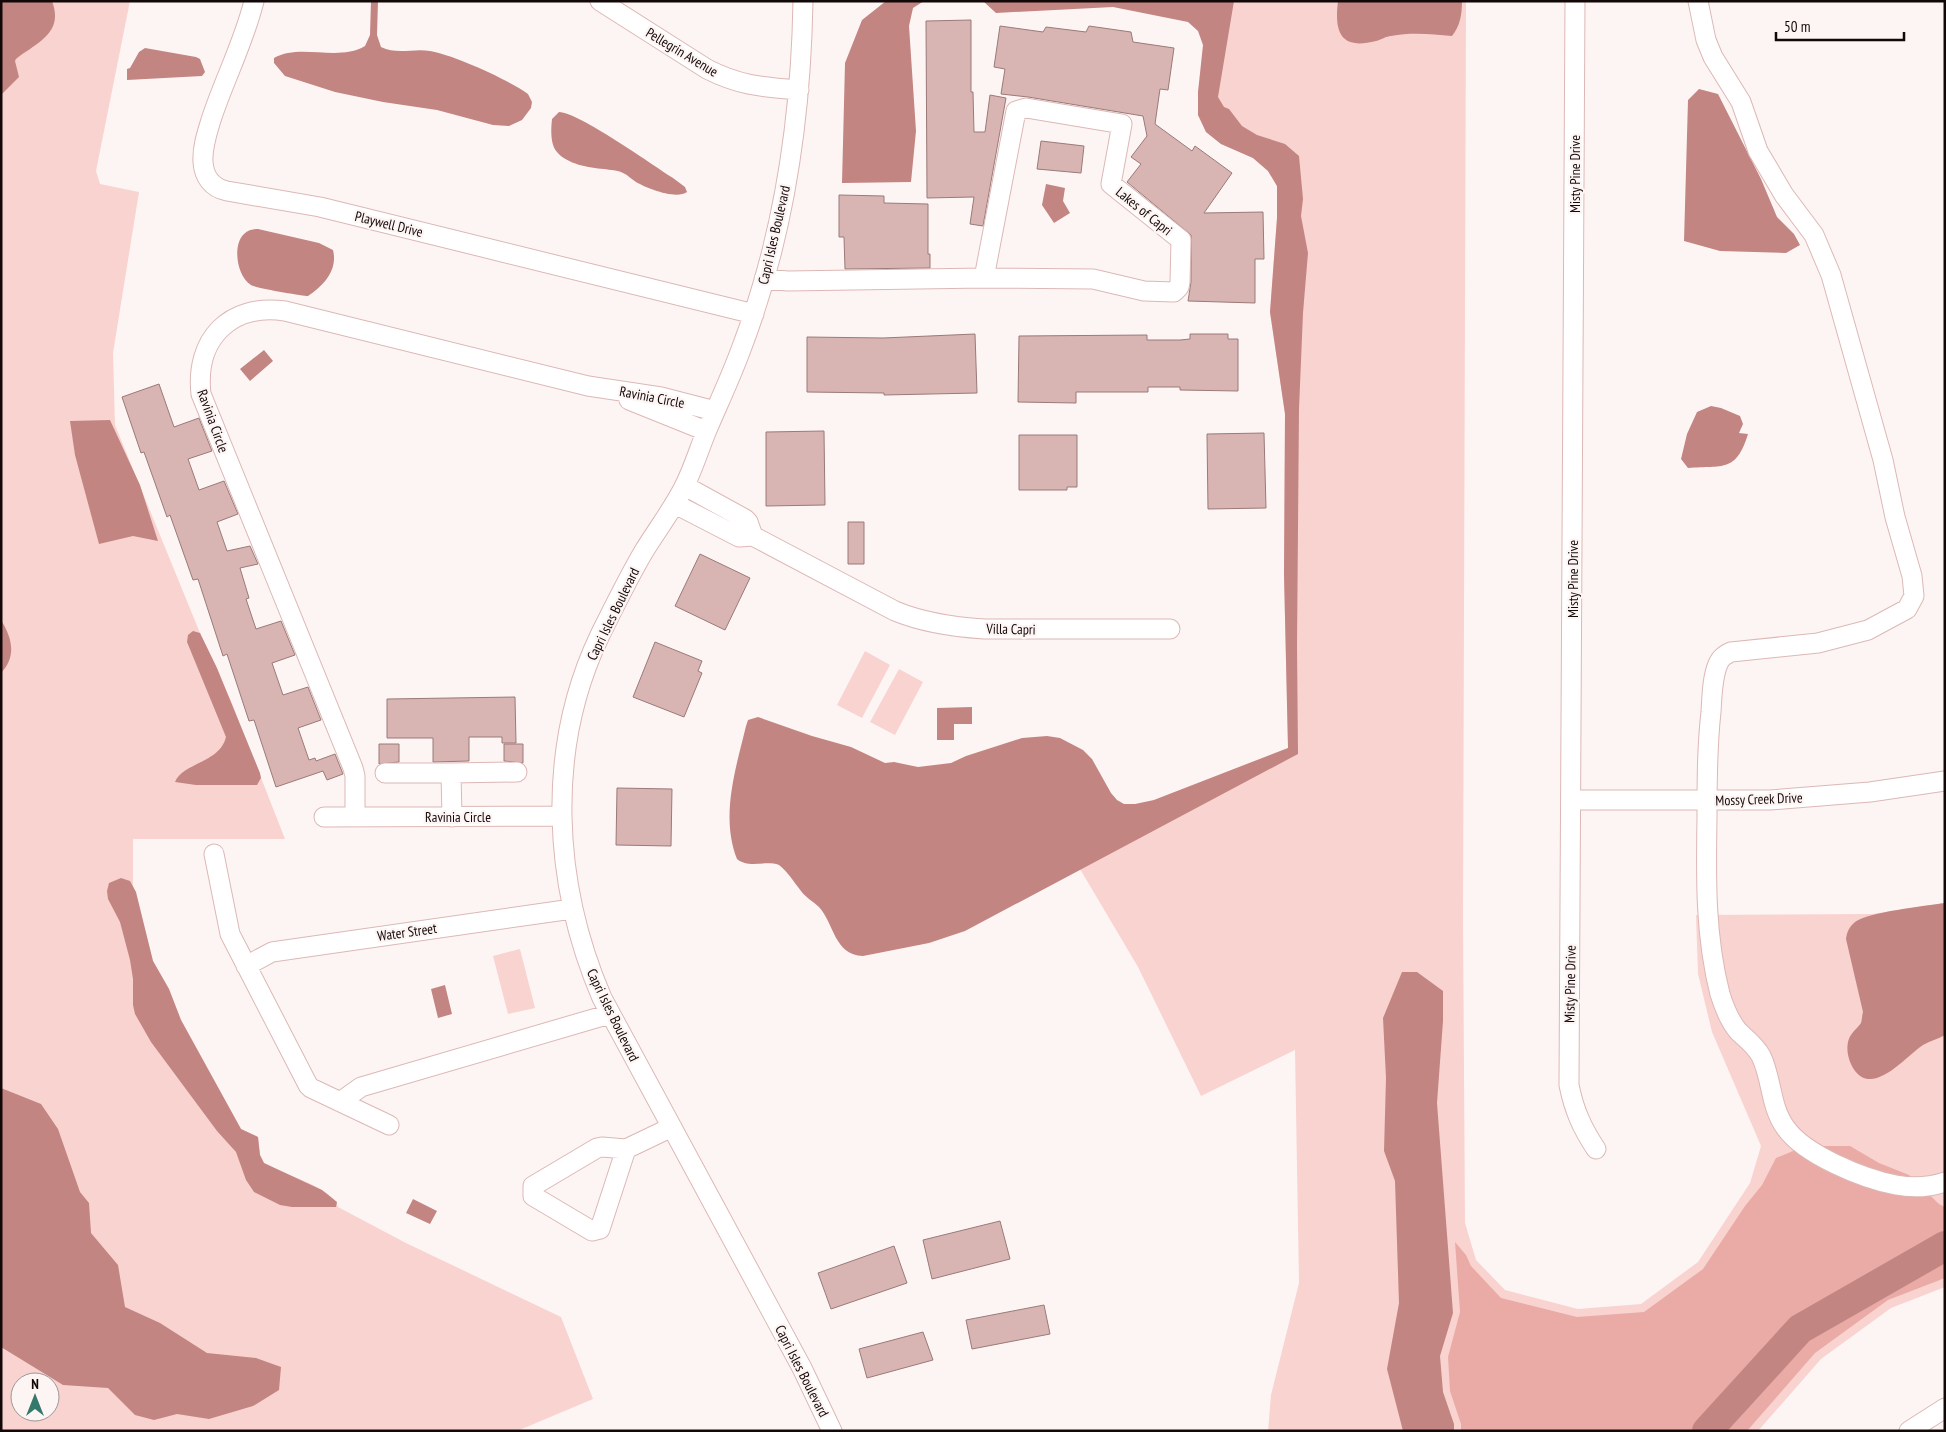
<svg xmlns="http://www.w3.org/2000/svg" width="1946" height="1432" viewBox="0 0 1946 1432" font-family="'PT Sans Narrow',sans-serif">
<style>
.green{fill:#f9d3d0;fill-rule:evenodd}
.forest{fill:#eaaba6}
.water{fill:#c28582}
.lines{fill:none;stroke-linecap:round;stroke-linejoin:round}
.river{stroke:#c28582;stroke-width:30}
.building{fill:#d8b4b2;stroke:#9b7a78}
.minor-casing{stroke:#dcb8b5;stroke-width:21}
.minor{stroke:#fff;stroke-width:19}
.labels{text-anchor:middle;stroke-width:4.5;stroke-linejoin:round;paint-order:stroke}
.street-label{font-size:14px;fill:#130808;stroke:#fdf5f4}
</style>
<rect width="100%" height="100%" fill="#fdf5f4"/>
<path class="green" d="M 1,1 L 130,1 L 96,171 L 100,184 L 139,192 L 113,353 L 115,425 L 200,633 L 231,701 L 285,839 L 133,839 L 133,886 L 153,961 L 169,989 L 181,1020 L 241,1129 L 258,1137 L 260,1155 L 264,1163 C 280,1174 334,1187 338,1207 L 406,1243 L 561,1317 L 593,1399 L 517,1431 L 1,1431 ZM 20,1382 L 50,1382 L 50,1412 L 20,1412 Z
M 1217,1 L 1466,1 L 1463,919 L 1465,1223 L 1476,1260 L 1505,1290 L 1578,1309 L 1641,1304 L 1698,1262 L 1750,1183 L 1761,1146 L 1712,1032 L 1698,974 L 1696,915 L 1872,914 L 1945,903 L 1945,1287 L 1891,1308 L 1821,1359 L 1758,1431 L 1268,1431 L 1271,1395 L 1299,1283 L 1295,1050 L 1201,1096 L 1138,967 L 1080,869 L 1154,800 L 1288,748 L 1284,574 L 1285,414 L 1270,312 L 1277,218 L 1277,186 L 1268,171 L 1253,158 L 1221,144 L 1206,132 L 1198,115 L 1198,92 Z
M 865,651 L 890,665 L 862,718 L 837,705 Z
M 899,669 L 923,682 L 895,735 L 870,722 Z
M 520,949 L 535,1008 L 508,1014 L 493,956 Z"/>
<path class="forest" d="M 1805,1146 L 1850,1146 L 1879,1163 L 1909,1175 L 1939,1204 L 1945,1207 L 1945,1278 L 1888,1300 L 1815,1353 L 1747,1431 L 1461,1431 L 1461,1424 L 1450,1391 L 1448,1357 L 1460,1312 L 1455,1242 L 1466,1255 L 1471,1266 L 1501,1298 L 1577,1317 L 1644,1312 L 1703,1269 L 1745,1206 L 1762,1185 L 1776,1158 Z"/>
<path class="water" d="M 1,1 L 52,1 C 64,33 38,42 16,59 L 15,61 L 19,77 L 1,95 Z
M 371,1 L 378,1 L 377,35 L 381,47 C 397,55 414,48 430,51 C 454,55 509,80 528,94 L 532,102 L 531,108 L 522,120 L 509,126 L 493,125 L 437,110 L 383,102 L 335,92 L 285,76 L 274,63 L 274,58 C 300,43 338,62 365,46 L 370,35 Z
M 886,1 L 924,1 L 913,8 L 909,26 L 916,131 L 911,182 L 842,183 L 845,63 L 862,20 Z
M 983,1 L 1234,1 L 1218,97 L 1224,107 L 1229,109 L 1242,126 L 1257,135 L 1285,144 L 1299,156 L 1303,199 L 1301,216 L 1308,253 L 1303,313 L 1299,409 L 1297,646 L 1298,754 L 965,931 L 929,943 L 863,956 C 834,955 834,923 819,907 C 813,901 806,898 801,891 C 794,882 788,872 779,865 C 765,860 749,869 737,859 C 720,816 736,768 746,726 L 748,720 L 758,717 L 812,736 L 851,747 L 885,763 L 894,762 L 918,767 L 951,763 L 966,756 L 1022,738 L 1047,736 L 1060,738 L 1083,750 L 1092,759 L 1111,793 L 1117,800 L 1124,804 L 1135,804 L 1154,800 L 1288,748 L 1284,574 L 1285,414 L 1270,312 L 1277,218 L 1277,186 L 1268,171 L 1253,158 L 1221,144 L 1206,132 L 1198,115 L 1198,92 L 1203,45 L 1198,31 L 1188,22 L 1113,7 L 996,13 Z
M 1338,1 L 1462,1 C 1462,15 1460,26 1452,36 C 1432,34 1411,32 1391,36 C 1386,36 1381,40 1376,41 C 1341,50 1334,33 1338,1 Z
M 145,48 L 196,57 L 200,59 L 205,72 L 202,76 L 127,80 L 127,69 L 130,68 L 139,52 Z
M 1699,89 L 1718,94 L 1761,179 L 1777,217 L 1794,234 L 1800,245 L 1786,253 L 1720,251 L 1684,241 L 1688,100 Z
M 559,112 C 580,113 651,164 673,178 L 685,187 L 687,192 C 676,200 646,188 636,182 C 631,179 628,175 623,173 C 618,170 610,170 604,169 C 589,168 567,164 557,152 C 550,144 551,129 552,119 Z
M 1046,184 L 1065,188 L 1063,201 L 1070,213 L 1054,223 L 1042,205 Z
M 258,229 L 319,243 L 333,250 C 338,270 324,285 308,296 C 303,296 255,288 251,285 C 237,277 232,245 244,234 C 248,230 253,229 258,229 Z
M 264,350 L 273,361 L 250,381 L 240,369 Z
M 1711,406 L 1721,408 L 1740,416 L 1743,424 L 1739,433 L 1748,434 C 1736,473 1723,465 1688,468 L 1681,459 L 1687,434 L 1697,412 Z
M 110,420 L 140,485 L 158,541 L 133,536 L 99,544 L 75,455 L 70,421 Z
M 1,620 C 12,638 17,656 1,673 Z
M 193,631 L 200,633 L 217,668 L 260,773 L 261,778 L 257,785 L 196,785 L 175,782 C 182,763 220,763 226,737 L 187,642 L 188,635 Z
M 972,707 L 972,724 L 954,724 L 954,740 L 937,740 L 937,708 Z
M 121,878 L 130,881 L 136,892 L 153,961 L 169,989 L 181,1020 L 241,1129 L 258,1137 L 260,1155 L 264,1163 L 322,1190 L 337,1202 L 336,1207 L 292,1207 L 280,1205 L 254,1192 L 246,1180 L 236,1152 L 217,1131 L 151,1042 L 135,1014 L 133,1005 L 133,979 L 130,960 L 120,922 L 108,899 L 107,891 L 109,883 Z
M 1945,903 L 1945,1035 C 1938,1039 1930,1041 1923,1045 C 1906,1056 1872,1099 1853,1068 C 1849,1061 1846,1051 1848,1042 C 1850,1033 1856,1030 1861,1023 C 1862,1020 1862,1015 1863,1012 L 1846,939 C 1847,932 1849,927 1855,922 C 1868,912 1925,906 1945,903 Z
M 1402,972 L 1417,972 L 1443,991 L 1443,1021 L 1437,1103 L 1453,1313 L 1440,1356 L 1443,1392 L 1454,1424 L 1454,1431 L 1403,1431 L 1387,1369 L 1399,1303 L 1395,1181 L 1384,1151 L 1386,1078 L 1383,1018 Z
M 445,985 L 452,1014 L 438,1018 L 431,989 Z
M 1,1088 L 41,1104 L 58,1129 L 80,1192 L 89,1203 L 91,1233 L 118,1265 L 125,1307 L 160,1323 L 207,1353 L 256,1358 L 281,1367 L 279,1390 L 253,1406 L 209,1419 L 177,1414 L 154,1420 L 135,1415 L 108,1388 L 63,1385 L 1,1347 Z
M 413,1199 L 437,1211 L 430,1224 L 406,1213 Z"/>
<g class="lines">
<path class="river" d="M 1707,1431 L 1800,1329 L 1945,1246"/>
</g>
<path class="building" d="M 971,20 L 971,92 L 973,92 L 974,132 L 985,132 L 990,95 L 1006,98 L 983,226 L 970,224 L 974,197 L 927,198 L 926,21 Z
M 1000,26 L 1043,32 L 1046,27 L 1086,32 L 1089,26 L 1131,32 L 1133,42 L 1174,48 L 1168,90 L 1160,89 L 1155,124 L 1192,151 L 1195,146 L 1232,173 L 1204,213 L 1263,212 L 1264,259 L 1255,259 L 1255,303 L 1188,301 L 1191,282 L 1191,235 L 1127,182 L 1141,164 L 1131,157 L 1147,136 L 1143,116 L 1028,97 L 1001,94 L 1005,69 L 994,67 Z
M 1041,141 L 1084,146 L 1081,173 L 1037,169 Z
M 839,195 L 884,196 L 884,203 L 928,204 L 928,254 L 930,254 L 930,268 L 845,269 L 844,237 L 839,237 Z
M 975,334 L 977,393 L 884,395 L 884,393 L 807,392 L 807,337 L 883,338 Z
M 1190,334 L 1228,334 L 1228,339 L 1238,339 L 1238,391 L 1180,390 L 1180,387 L 1148,387 L 1148,392 L 1076,392 L 1076,403 L 1018,402 L 1019,336 L 1147,335 L 1147,340 L 1180,340 L 1190,339 Z
M 159,384 L 174,427 L 199,418 L 212,451 L 188,459 L 199,490 L 224,481 L 238,514 L 217,522 L 227,551 L 250,546 L 258,564 L 240,568 L 249,598 L 246,599 L 256,629 L 281,621 L 295,655 L 272,663 L 283,695 L 308,687 L 321,720 L 298,728 L 309,760 L 315,758 L 316,761 L 335,754 L 343,774 L 327,780 L 323,771 L 276,787 L 254,720 L 249,721 L 227,654 L 223,656 L 198,579 L 193,580 L 170,515 L 167,517 L 144,452 L 141,453 L 122,397 Z
M 824,431 L 825,505 L 766,506 L 766,432 Z
M 1264,433 L 1266,508 L 1208,509 L 1207,434 Z
M 1019,435 L 1077,435 L 1077,487 L 1067,487 L 1067,490 L 1019,490 Z
M 848,522 L 864,522 L 864,564 L 848,564 Z
M 700,554 L 750,578 L 725,630 L 675,606 Z
M 655,642 L 702,661 L 698,671 L 702,673 L 684,717 L 633,697 Z
M 515,697 L 516,743 L 502,743 L 502,737 L 469,737 L 469,761 L 433,762 L 433,738 L 387,738 L 387,699 Z
M 379,744 L 399,744 L 399,762 L 379,764 Z
M 504,744 L 523,744 L 523,763 L 504,761 Z
M 617,788 L 672,789 L 671,846 L 616,845 Z
M 1000,1221 L 1010,1259 L 932,1279 L 923,1240 Z
M 894,1246 L 907,1283 L 831,1309 L 818,1273 Z
M 1044,1305 L 1050,1334 L 972,1349 L 966,1320 Z
M 923,1332 L 933,1360 L 867,1378 L 859,1349 Z"/>
<g class="lines">
<defs>
<path id="minor" d="M 254,1 C 244,42 224,80 211,120 C 207,133 202,148 203,162 C 204,177 212,188 227,191 L 320,207 L 754,314
M 600,1 L 707,69 C 740,86 763,87 799,90
M 803,1 C 801,121 783,241 740,352 C 730,379 718,404 707,430 C 699,449 693,470 683,489 C 672,510 657,530 644,551 C 628,578 614,607 600,635 C 545,750 553,884 602,998 L 802,1368 L 832,1431
M 1575,1 L 1569,1085 C 1574,1110 1582,1128 1596,1149
M 1698,1 L 1706,40 L 1713,57 L 1741,102 L 1758,151 L 1784,195 L 1814,235 L 1831,275 L 1883,460 L 1895,517 L 1912,576 L 1914,596 L 1907,609 L 1868,630 L 1818,643 L 1731,652 C 1725,655 1721,657 1718,664 C 1712,678 1712,697 1711,712 C 1707,747 1707,782 1707,818 C 1706,877 1705,936 1720,994 C 1724,1007 1729,1020 1738,1031 C 1746,1039 1755,1045 1761,1056 C 1772,1078 1770,1106 1785,1127 C 1804,1155 1864,1179 1896,1185 C 1912,1188 1930,1187 1945,1182
M 764,279 L 788,281 L 984,278 L 1093,279 L 1144,291 L 1174,292 L 1179,287 L 1180,282 L 1181,240 L 1111,184 L 1122,124 L 1026,108 L 1016,111 L 984,278
M 629,400 L 706,431
M 685,486 L 745,519 L 748,522 L 753,536
M 675,504 L 739,537 L 753,536 L 895,611 C 924,623 953,627 984,629 L 1170,629
M 385,773 L 451,773 L 452,817
M 451,773 L 517,772
M 1572,800 L 1770,800 L 1870,792 L 1945,781
M 324,817 L 561,816
M 355,817 L 355,776 L 353,768 L 201,394 C 195,340 229,303 285,311 L 588,386 L 661,397 L 715,411
M 214,854 L 230,934 L 308,1085 L 311,1088 L 389,1125
M 246,966 L 272,952 L 572,909
M 340,1102 L 361,1087 L 610,1014
M 602,1147 L 626,1149 L 600,1229 L 592,1231 L 533,1196 L 533,1186 L 597,1148 Z
M 626,1149 L 672,1127
M 1909,1431 L 1945,1408"/>
</defs>
<use href="#minor" class="minor-casing"/>
<use href="#minor" class="minor"/>
</g>
<g class="labels">
<g class="street-label">
<text transform="translate(682 52) rotate(31)" y="5">Pellegrin Avenue</text>
<text transform="translate(1575 174) rotate(-90)" y="5">Misty Pine Drive</text>
<text transform="translate(1144 211) rotate(39)" y="5">Lakes of Capri</text>
<text transform="translate(389 224) rotate(14)" y="5">Playwell Drive</text>
<text transform="translate(774 235) rotate(-77)" y="5">Capri Isles Boulevard</text>
<text transform="translate(652 397) rotate(11)" y="5">Ravinia Circle</text>
<text transform="translate(213 421) rotate(70)" y="5">Ravinia Circle</text>
<text transform="translate(1573 579) rotate(-90)" y="5">Misty Pine Drive</text>
<text transform="translate(613 614) rotate(-64)" y="5">Capri Isles Boulevard</text>
<text transform="translate(1011 629) rotate(1)" y="5">Villa Capri</text>
<text transform="translate(1759 799) rotate(-2)" y="5">Mossy Creek Drive</text>
<text x="458" y="822">Ravinia Circle</text>
<text transform="translate(407 932) rotate(-8)" y="5">Water Street</text>
<text transform="translate(1570 984) rotate(-89)" y="5">Misty Pine Drive</text>
<text transform="translate(613 1015) rotate(64)" y="5">Capri Isles Boulevard</text>
<text transform="translate(802 1371) rotate(63)" y="5">Capri Isles Boulevard</text>
</g>
</g>
<rect width="1946" height="1432" fill="none" stroke="#130808" stroke-width="5"/>
<g transform="translate(35 1397)"><circle r="24" fill="#fdf5f4" stroke="#9f9696"/>
<path d="M0-4L9 19L0 12L-9 19Z" fill="#35796c"/>
<text y="-8" font-size="14" font-weight="bold" text-anchor="middle" fill="#130808">N</text>
</g>
<path d="M1776 32v8h128v-8" fill="none" stroke="#130808" stroke-width="2.5"/>
<text x="1784" y="32" font-size="15" fill="#130808" stroke="#fdf5f4" stroke-width="4" paint-order="stroke">50 m</text>
</svg>
